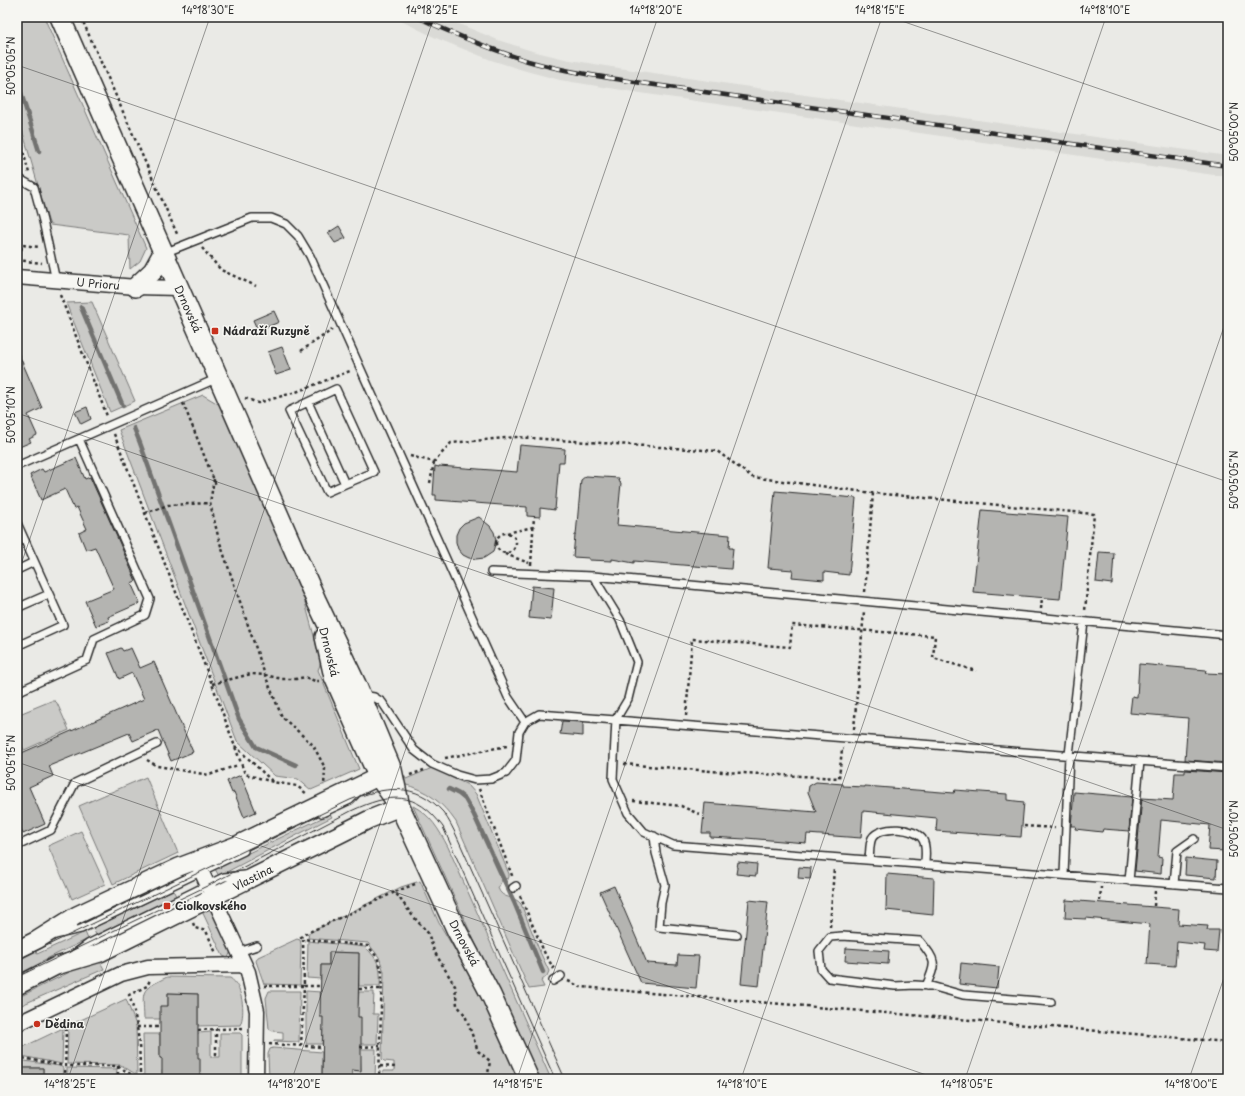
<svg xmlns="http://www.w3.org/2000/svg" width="1245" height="1096" viewBox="0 0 1245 1096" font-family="'Playpen Sans',sans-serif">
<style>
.built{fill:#dadad6}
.green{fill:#cacac7;stroke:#7a7a79}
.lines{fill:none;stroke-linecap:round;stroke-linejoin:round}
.stream{stroke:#727270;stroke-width:4.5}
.building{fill:#b4b4b1;stroke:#2b2b2b}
.service-casing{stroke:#2b2b2b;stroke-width:10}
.minor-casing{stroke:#2b2b2b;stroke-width:17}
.tertiary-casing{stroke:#2b2b2b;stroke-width:20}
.secondary-casing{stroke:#2b2b2b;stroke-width:22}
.path{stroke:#2b2b2b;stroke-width:2.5;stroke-dasharray:3 3;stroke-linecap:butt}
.service{stroke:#f6f6f2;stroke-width:7}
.minor{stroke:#f6f6f2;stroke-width:14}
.tertiary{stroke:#f6f6f2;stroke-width:17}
.secondary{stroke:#f6f6f2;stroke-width:19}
.tram{stroke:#2b2b2b;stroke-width:1}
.rail-casing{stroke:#2b2b2b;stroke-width:4.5}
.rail{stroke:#f6f6f2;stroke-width:3;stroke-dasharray:9;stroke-linecap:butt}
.ticks{fill:none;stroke:#2b2b2b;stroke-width:1;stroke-opacity:0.45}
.poi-dot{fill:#c8321e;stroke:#f6f6f2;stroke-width:1.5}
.labels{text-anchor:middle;stroke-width:3;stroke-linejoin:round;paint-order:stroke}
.street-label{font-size:11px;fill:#2b2b2b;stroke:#f6f6f2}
.poi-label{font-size:11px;font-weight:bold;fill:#2b2b2b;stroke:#f6f6f2;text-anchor:start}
.neatline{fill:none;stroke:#2b2b2b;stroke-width:1.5}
.ticks-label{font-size:10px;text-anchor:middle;fill:#2b2b2b}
</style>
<rect width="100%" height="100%" fill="#eaeae6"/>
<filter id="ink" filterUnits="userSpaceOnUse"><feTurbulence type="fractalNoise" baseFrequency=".025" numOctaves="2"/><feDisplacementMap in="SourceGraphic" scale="8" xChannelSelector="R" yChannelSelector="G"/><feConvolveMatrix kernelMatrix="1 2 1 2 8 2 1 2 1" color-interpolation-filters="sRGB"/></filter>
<g filter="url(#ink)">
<path class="built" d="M 393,17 L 442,17 L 498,40 L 532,51 L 565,59 L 605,66 L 1228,156 L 1228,177 L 647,94 L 560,80 L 526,71 L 491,60 L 436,38 Z"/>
<path class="green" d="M 17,17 L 44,17 L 146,248 L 140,261 L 130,269 L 129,235 L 50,225 L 48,220 L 17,112 Z
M 92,302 L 135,401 L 110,412 L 66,303 Z
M 203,395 L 220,405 L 303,595 L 321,662 L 318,670 L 359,769 L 311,790 L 298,779 L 275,776 L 237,741 L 119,430 Z
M 51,701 L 55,701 L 57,703 L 69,730 L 24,750 L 17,734 L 17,715 Z
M 432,768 L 468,785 L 476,794 L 509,874 L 509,877 L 508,879 L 503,878 L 498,888 C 502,900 514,895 521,904 L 540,952 L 549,971 L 547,976 L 541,981 L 544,987 L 529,989 L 456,822 C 442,802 427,790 403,784 L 400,777 L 404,775 L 406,779 Z
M 146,777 L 178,853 L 113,884 L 79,806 Z
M 413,806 C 431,815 439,830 448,847 L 551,1079 L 537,1079 Z
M 330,814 L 332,817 L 322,822 L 219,876 L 215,869 Z
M 81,831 L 105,884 L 72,899 L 48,846 Z
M 420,881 L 439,923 L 486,1003 L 519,1079 L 392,1076 L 392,1079 L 382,1079 L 383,1071 L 394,1071 L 394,1062 L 384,1061 L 382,1059 L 384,972 L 379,957 L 368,943 L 308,938 L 309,933 L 401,887 Z
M 173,890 L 176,896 L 96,935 L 93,928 Z
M 209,908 L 211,909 L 231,951 L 228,958 L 223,956 L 201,909 Z
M 85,932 L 88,939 L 42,961 L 44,966 L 17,979 L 17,958 L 35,949 L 37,954 Z
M 297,939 L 300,940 L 301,944 L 300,985 L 264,984 L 256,961 L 258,957 Z
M 308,941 L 365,947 C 379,960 381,968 380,986 L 359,986 L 359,953 L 329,952 L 329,965 L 321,965 L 321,979 L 307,978 Z
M 98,958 L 104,969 L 17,1007 L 17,998 Z
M 167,977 L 230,978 C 242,985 246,1013 240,1025 L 198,1026 L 198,994 L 168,993 L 168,1006 L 160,1019 L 144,1019 C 143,989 139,991 167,977 Z
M 269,991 L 300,991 L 299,1042 L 274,1041 L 274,1040 L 283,1040 L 283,1032 L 273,1031 L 269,1029 L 266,998 Z
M 306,991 L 321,992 L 331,1017 L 323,1030 L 322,1044 L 306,1044 Z
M 359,992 L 374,992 L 373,1014 L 378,1014 L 377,1044 L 360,1044 L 351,1017 L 351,1004 L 358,1004 Z
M 126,999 L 136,1025 L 137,1075 L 121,1065 L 67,1064 L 68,1027 L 70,1025 Z
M 63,1028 L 62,1064 L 17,1055 L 17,1050 Z
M 211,1032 L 211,1057 L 220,1057 L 220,1033 L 240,1033 L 242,1035 L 242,1079 L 200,1079 L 190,1058 L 198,1033 Z
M 143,1034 L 160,1034 L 160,1058 L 170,1058 L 162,1071 L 162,1079 L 144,1079 Z
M 273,1048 L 322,1052 L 322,1079 L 269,1079 L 268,1054 L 270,1049 Z
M 360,1049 L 376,1049 L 375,1079 L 352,1079 L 352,1069 L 361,1070 Z
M 17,1060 L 60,1066 L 63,1068 L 62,1079 L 43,1079 L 43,1068 L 17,1068 Z
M 67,1068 L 117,1069 L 116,1079 L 67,1079 Z"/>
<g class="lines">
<path class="stream" d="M 17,80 L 39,151
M 81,307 L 123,406
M 134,428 L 140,443 L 239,719 L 256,747 L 296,765
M 449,789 L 459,794 L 465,799 L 474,815 L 514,902 L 543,972"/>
</g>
<path class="building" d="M 339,226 L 346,238 L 335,243 L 328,233 Z
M 274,311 L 279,322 L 258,331 L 253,320 Z
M 282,347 L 291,370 L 276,375 L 268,352 Z
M 17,350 L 42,408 L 28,415 L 37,435 L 29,439 L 31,442 L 17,448 Z
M 87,407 L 91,419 L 81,424 L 75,412 Z
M 520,445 L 565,449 L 564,462 L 559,462 L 555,510 L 540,508 L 540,517 L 527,516 L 527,507 L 436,500 L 436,495 L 433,495 L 435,466 L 439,467 L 439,466 L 517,472 Z
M 76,458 L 85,479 L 90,477 L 117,537 L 136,581 L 131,583 L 140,603 L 108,617 L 109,621 L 96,626 L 85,601 L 114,589 L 95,547 L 86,550 L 79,533 L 87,529 L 77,507 L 74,509 L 65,489 L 41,500 L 30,475 L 42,469 L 44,472 Z
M 586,476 L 619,478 L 618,481 L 621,483 L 617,525 L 730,535 L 729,548 L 733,548 L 731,569 L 634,561 L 634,563 L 612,559 L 612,561 L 589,560 L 589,558 L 573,557 L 575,535 L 576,535 L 581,480 Z
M 775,491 L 856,498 L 849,575 L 824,572 L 824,580 L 792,577 L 793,570 L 768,568 Z
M 982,510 L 1068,517 L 1060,599 L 973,592 Z
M 479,517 L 490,526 L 494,532 L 496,540 L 493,552 L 484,558 L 476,559 L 469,558 L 463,555 L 458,549 L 456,542 L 456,535 L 459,528 L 464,523 Z
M 1099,552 L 1114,553 L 1112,584 L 1096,582 Z
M 532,586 L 554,588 L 551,620 L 529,618 Z
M 121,648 L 123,651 L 131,648 L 140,668 L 154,662 L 193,752 L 171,761 L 158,730 L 133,741 L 129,733 L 49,766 L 53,776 L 29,787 L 45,824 L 23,834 L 17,821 L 17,755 L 144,699 L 132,673 L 119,679 L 108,653 Z
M 1139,664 L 1206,670 L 1205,673 L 1228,674 L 1228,763 L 1185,760 L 1188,718 L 1130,713 L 1132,696 L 1137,697 Z
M 562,721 L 583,722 L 583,736 L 560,734 Z
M 1185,770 L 1228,773 L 1228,818 L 1225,851 L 1208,850 L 1210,825 L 1161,820 L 1158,857 L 1162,858 L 1161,874 L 1135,871 L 1142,798 L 1173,800 L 1175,773 L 1185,773 Z
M 241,775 L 256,812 L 244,817 L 234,792 L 232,793 L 227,781 Z
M 816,782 L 843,784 L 843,786 L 865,787 L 865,786 L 954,793 L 955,790 L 1007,794 L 1007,800 L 1024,802 L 1021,837 L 936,831 L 937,818 L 863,811 L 861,838 L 807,834 L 806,843 L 746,838 L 745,839 L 710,837 L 710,833 L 702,833 L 705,803 L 816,812 L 808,792 L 809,786 Z
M 1074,792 L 1132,797 L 1129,831 L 1103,829 L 1102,832 L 1075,829 L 1076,826 L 1071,826 Z
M 1186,858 L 1217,861 L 1216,878 L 1185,875 Z
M 738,862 L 757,864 L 756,876 L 736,874 Z
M 799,867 L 811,868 L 810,879 L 798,878 Z
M 887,874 L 934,878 L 933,915 L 886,910 Z
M 614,886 L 647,963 L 677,965 L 678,955 L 699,956 L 696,988 L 641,983 L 600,892 Z
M 749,900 L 768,902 L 759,986 L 741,984 Z
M 1066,900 L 1179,909 L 1178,924 L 1208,926 L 1207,930 L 1219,930 L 1217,952 L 1204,951 L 1205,945 L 1177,942 L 1175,966 L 1147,964 L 1150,924 L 1086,918 L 1086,919 L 1065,918 Z
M 846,948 L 889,951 L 888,964 L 845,961 Z
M 329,952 L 359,953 L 358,1017 L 361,1017 L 361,1071 L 352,1070 L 352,1079 L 322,1079 L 323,1017 L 320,1017 L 321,965 L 329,965 Z
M 961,963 L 999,967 L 997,988 L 959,984 Z
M 168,993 L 198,994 L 198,1058 L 200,1058 L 200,1079 L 162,1079 L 162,1058 L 160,1058 L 160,1006 L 168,1006 Z
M 17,1068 L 43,1068 L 43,1079 L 17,1079 Z"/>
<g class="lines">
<defs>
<path id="service" d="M 18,178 L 34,187 L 43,221 L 56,281
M 164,253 L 252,218 L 271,218 L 286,224 L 298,236 L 310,256 L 508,697 L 525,722
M 308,402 L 336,389 L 374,472 L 345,484 L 308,402 L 289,411 L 327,492 L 345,484
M 17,466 L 218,378
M 17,523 L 63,625 L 17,646
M 17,570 L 34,562
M 491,572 L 593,576 L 1228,635
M 593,576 L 620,620 L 637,662 L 628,699 L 616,719 L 613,779 L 628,813 L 644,832 L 673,845 L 1228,888
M 17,608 L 49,594
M 17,692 L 87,660 L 94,639 L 145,615 L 150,599 L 79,439
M 362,695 L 374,697 L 382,702 L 414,750 L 432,764 L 457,775 L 475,780 L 491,779 L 506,773 L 516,760 L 519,732 L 525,722 L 539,714 L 1228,768
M 322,813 L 350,800 L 356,794
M 654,836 L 656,853 L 665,885 L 661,903 L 659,927 L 737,935
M 17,846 L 51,830 L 75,783 L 157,744
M 869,860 C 870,854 869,844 872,838 C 880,825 916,827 923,840 C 927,847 925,856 925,864
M 1064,875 L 1069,755 L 1084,622
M 1129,881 L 1140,761
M 1174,884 L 1177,851 L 1194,839
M 513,888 L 516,886
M 55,935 L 81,929 L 244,851
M 239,952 L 257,946
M 71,956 L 88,944 L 224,877 L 245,875
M 553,981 L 561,976
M 926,986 C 937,962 936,961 920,941 L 842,936 L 830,937 L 819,951 L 821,969 L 829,978 L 895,986 L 915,985 L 931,986 L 963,995 L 1051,1002"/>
<path id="minor" d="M 17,277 L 136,287 L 179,288
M 196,860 L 248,972 L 257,1011 L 256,1079
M 17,1024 L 121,974 L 148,967 L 244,965"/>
<path id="tertiary" d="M 17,950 L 37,940 L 77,915 L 179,867 L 237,845 L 390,771
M 17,986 L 56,966 L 100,953 L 338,835 L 370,819 L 400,807"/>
<path id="secondary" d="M 60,17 L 316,600 L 356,684 L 392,770 L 400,807
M 136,287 L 153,271 L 163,253
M 325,637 L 334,677 L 378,776 L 400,807 L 456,929 L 491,995 L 529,1079"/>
</defs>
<use href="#service" class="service-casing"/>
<use href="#minor" class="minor-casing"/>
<use href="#tertiary" class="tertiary-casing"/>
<use href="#secondary" class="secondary-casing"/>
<path class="path" d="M 81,17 L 178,236
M 17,129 L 29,173
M 202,248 L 221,270 L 256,286
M 17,252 L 21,252 L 22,245 L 39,247
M 17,260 L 42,263
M 60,295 L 107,416
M 301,351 L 332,330
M 245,398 L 258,403 L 296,392 L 350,371
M 183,403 L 216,485
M 114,434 L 212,684 L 245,774 L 273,782 L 297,786 L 307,794
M 410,456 L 434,462 L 451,443 L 516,437 L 717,451 L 752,477 L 873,493 L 1094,514 L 1085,611
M 214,479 L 210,503 L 219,540 L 265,675 L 282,717 L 313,745 L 325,768 L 324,786
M 430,483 L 434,462
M 145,513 L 168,505 L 210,503
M 507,533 L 533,527
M496 543a10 10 0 1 1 20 0a10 10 0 1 1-20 0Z
M 505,554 L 529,563
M 531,565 L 534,516
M 865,592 L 873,493
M 1041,609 L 1042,597
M 212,684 L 251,674 L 265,675 L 282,679 L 296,679 L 305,677 L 315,681 L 319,681
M 686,716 L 692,639 L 790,647 L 792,625 L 935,636 L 933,658 L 976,671
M 854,729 L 864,611
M 235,746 L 272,781
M 445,758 L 507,746
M 147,760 L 157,766 L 209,775 L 238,765
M 624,764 L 724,772 L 839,778 L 842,749 L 844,749
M 410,775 L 424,770
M 479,789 L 513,878
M 633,801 L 681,806 L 699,814
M 1024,826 L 1055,828
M 415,884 L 395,892 L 412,915 L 428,933 L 434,951 L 455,986 L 457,1005 L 465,1015 L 478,1051 L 490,1061 L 488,1074 L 493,1079
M 520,896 L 545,954 L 554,969
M 1100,901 L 1101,887
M 1154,906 L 1155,891
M 193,923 L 195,928 L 206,931 L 216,953
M 830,927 L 834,868
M 300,938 L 305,934 L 395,892
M 568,981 L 581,987 L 1228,1042
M 264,986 L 304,986 L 303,939 L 368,946 L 377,957 L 382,972 L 379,1079
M 359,989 L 381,989
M 137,1027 L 160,1027
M 198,1030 L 243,1028
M 269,1044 L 322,1047
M 301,1046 L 304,986 L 321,986
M 360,1047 L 380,1046
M 216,1055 L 216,1029
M 17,1057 L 65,1066 L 118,1066 L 138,1079
M 118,1066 L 118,1079
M 380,1066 L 395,1067
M 65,1079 L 66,1025
M 140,1079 C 140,1050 139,1023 129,995 L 147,986 L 150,980"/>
<use href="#service" class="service"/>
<use href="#minor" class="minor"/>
<use href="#tertiary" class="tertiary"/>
<use href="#secondary" class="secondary"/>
<path class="tram" d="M 17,960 L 350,800 C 383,787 416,781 443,812 C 449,820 454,830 458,839 L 565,1079
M 17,977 L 207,886 L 351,811 C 390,793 416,790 443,827 L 555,1079"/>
<defs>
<path id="rail" d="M 417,17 C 453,34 490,49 528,61 C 567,72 608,78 648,84 L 1228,166"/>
</defs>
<use href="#rail" class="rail-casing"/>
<use href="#rail" class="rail"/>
</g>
</g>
<path class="ticks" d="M 890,17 L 1228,133M 17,65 L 1228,482M 17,413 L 1228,830M 17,576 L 210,17M 17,762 L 938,1079M 68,1079 L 434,17M 292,1079 L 658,17M 517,1079 L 882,17M 741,1079 L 1106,17M 965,1079 L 1228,315M 1189,1079 L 1228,966"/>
<g class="poi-dot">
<rect x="211" y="327" width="8" height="8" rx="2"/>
<rect x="163" y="902" width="8" height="8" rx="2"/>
<circle cx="37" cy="1024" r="4"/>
</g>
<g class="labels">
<g class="street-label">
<text transform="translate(98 284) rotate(5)" y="4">U Prioru</text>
<text transform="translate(188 309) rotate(66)" y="4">Drnovská</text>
<text transform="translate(329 652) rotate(76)" y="4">Drnovská</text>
<text transform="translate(253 878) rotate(-27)" y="4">Vlastina</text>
<text transform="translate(464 943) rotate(62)" y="4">Drnovská</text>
</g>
<g class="poi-label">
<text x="223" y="335">Nádraží Ruzyně</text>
<text x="175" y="910">Ciolkovského</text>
<text x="45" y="1028">Dědina</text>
</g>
</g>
<rect width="1245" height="1096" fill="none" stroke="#f6f6f2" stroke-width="44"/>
<rect x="22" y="22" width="1201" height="1052" class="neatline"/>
<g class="ticks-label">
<text x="208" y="14">14°18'30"E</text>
<text x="432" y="14">14°18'25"E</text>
<text x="656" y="14">14°18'20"E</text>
<text x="880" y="14">14°18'15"E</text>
<text x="1105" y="14">14°18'10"E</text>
<text transform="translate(11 66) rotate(-90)" y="4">50°05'05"N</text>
<text transform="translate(1234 132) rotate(-90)" y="4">50°05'00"N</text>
<text transform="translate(11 415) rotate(-90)" y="4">50°05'10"N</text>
<text transform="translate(1234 480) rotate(-90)" y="4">50°05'05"N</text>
<text transform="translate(11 763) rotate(-90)" y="4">50°05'15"N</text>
<text transform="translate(1234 829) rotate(-90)" y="4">50°05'10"N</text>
<text x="70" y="1088">14°18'25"E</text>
<text x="294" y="1088">14°18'20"E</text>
<text x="518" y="1088">14°18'15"E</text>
<text x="742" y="1088">14°18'10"E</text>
<text x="967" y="1088">14°18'05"E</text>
<text x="1191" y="1088">14°18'00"E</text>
</g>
</svg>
